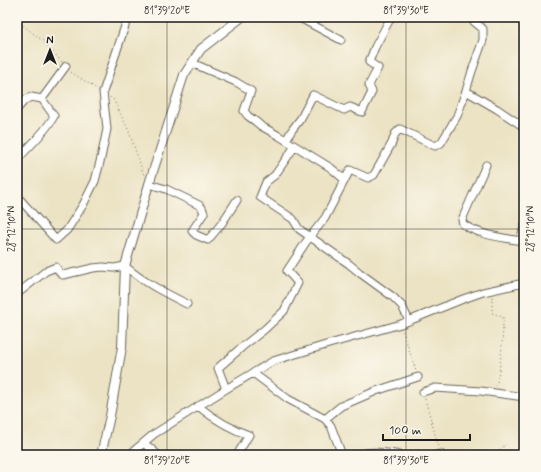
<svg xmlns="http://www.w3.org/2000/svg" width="541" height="472" viewBox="0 0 541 472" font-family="Mynerve,sans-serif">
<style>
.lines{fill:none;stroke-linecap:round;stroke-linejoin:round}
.minor-casing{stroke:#656257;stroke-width:9}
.tertiary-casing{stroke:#656257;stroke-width:10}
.path{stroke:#656257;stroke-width:1;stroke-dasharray:1 3;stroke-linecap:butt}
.minor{stroke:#fff;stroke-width:7}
.tertiary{stroke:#fff;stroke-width:8}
.ticks{fill:none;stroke:#1c1c1c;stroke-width:1;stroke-opacity:0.45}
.neatline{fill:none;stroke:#1c1c1c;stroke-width:1.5}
.ticks-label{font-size:10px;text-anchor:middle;fill:#1c1c1c}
</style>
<rect width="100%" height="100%" fill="#fbf7ec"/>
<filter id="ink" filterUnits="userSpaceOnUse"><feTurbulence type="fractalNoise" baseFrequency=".025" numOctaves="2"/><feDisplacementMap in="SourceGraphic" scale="8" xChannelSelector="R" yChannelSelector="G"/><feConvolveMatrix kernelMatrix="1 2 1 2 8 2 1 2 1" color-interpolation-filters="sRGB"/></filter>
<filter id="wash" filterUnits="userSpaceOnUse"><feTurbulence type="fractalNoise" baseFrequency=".012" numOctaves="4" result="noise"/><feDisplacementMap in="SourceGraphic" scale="16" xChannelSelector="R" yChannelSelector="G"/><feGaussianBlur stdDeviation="0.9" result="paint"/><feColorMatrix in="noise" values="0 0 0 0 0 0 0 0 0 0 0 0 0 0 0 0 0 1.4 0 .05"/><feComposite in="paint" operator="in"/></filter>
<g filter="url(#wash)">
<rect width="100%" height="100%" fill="#ece3c4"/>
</g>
<g filter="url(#ink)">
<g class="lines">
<defs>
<path id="minor" d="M 298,17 L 341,40
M 471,17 L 471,19 L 483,29 L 483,40 L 472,71 L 466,91 L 497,109 L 524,127
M 192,63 L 236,82 L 251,91 L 244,111 L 248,116 L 255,121 L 261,126 L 279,136 L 331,168 L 345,180
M 17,109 L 25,100 L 31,97 L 42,99 L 66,66
M 286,140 L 292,130 L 301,118 L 313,95 L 344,110 L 350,107 L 362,112 L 372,92 L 369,85 L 378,68 L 369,62 L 375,47 L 390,19 L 390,17
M 295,146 L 275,175 L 266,182 L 260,197 L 293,219 L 299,229 L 349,264 L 360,273 L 393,297 L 402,306 L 409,321
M 17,160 C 29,146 45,133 54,116 L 42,99
M 486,165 L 464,215 L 462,220 L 463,224 C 478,235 501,237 520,241 L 524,243
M 149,184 L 166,189 L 199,205 L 202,208 L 204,213 L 192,231 L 196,235 L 208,240 L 222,223 L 237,200
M 17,196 L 56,240 L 67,230 L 83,205 L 95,181 L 101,158 L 107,129 L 103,92 L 128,17
M 520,241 L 524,227
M 17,294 L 46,271 L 56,267 L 61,274 L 63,275 L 93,268 L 103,267 L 114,268 L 125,266 C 143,282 165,293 187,304
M 253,373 L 288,399 L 325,419 L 341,406 L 376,391 L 418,377
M 226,389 L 218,368 L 242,347 L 265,329 L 284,311 L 298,283 L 287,271 L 306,242 L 325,218 L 350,170 L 368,178 L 374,175 L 392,143 L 395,134 L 400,129 L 435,146 L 441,143 L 457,116 L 466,91
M 423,392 L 435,388 L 481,391 L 524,397
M 198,406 C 213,418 230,429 249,435 L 237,455
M 325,419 L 331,426 L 342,455
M 144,443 L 158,455
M 129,455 L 154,434 L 226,389 L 273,361 L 329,344 L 401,324 L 463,299 L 483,292 L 524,283
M 359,455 C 369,450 389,453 400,455
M 436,455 L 441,454"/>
<path id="tertiary" d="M 101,455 L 110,416 L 122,347 L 125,266 L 149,184 L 184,75 L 201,49 L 242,17"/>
</defs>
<use href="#minor" class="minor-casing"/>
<use href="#tertiary" class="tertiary-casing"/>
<path class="path" d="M 17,21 L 42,40 L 62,62
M 71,72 L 97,89
M 110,97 L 113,99 L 128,129 L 144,175
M 492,297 L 492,313 L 503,317 C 503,340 501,365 496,387
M 403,331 L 416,371
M 425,399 L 439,448
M 494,455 L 506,444"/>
<use href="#minor" class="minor"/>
<use href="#tertiary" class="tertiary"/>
</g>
</g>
<path class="ticks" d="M 167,17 L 167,455M 406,17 L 406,455M 17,229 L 524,229"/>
<rect width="541" height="472" fill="none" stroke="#fbf7ec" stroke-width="44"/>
<g transform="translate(50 50)" stroke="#fbf7ec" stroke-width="3" paint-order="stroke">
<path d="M0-3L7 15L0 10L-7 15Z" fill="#1c1c1c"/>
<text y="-6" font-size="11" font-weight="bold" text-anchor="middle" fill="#1c1c1c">N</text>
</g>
<path d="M383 434v6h87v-6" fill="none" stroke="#1c1c1c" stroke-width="2"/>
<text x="389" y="434" font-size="12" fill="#1c1c1c" stroke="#fbf7ec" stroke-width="3" paint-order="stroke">100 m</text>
<rect x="22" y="22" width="497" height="428" class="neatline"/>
<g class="ticks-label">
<text x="167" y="14">81°39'20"E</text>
<text x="406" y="14">81°39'30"E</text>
<text transform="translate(11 229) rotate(-90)" y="4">28°12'10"N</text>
<text transform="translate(530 229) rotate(-90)" y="4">28°12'10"N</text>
<text x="167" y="464">81°39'20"E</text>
<text x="406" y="464">81°39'30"E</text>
</g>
</svg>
